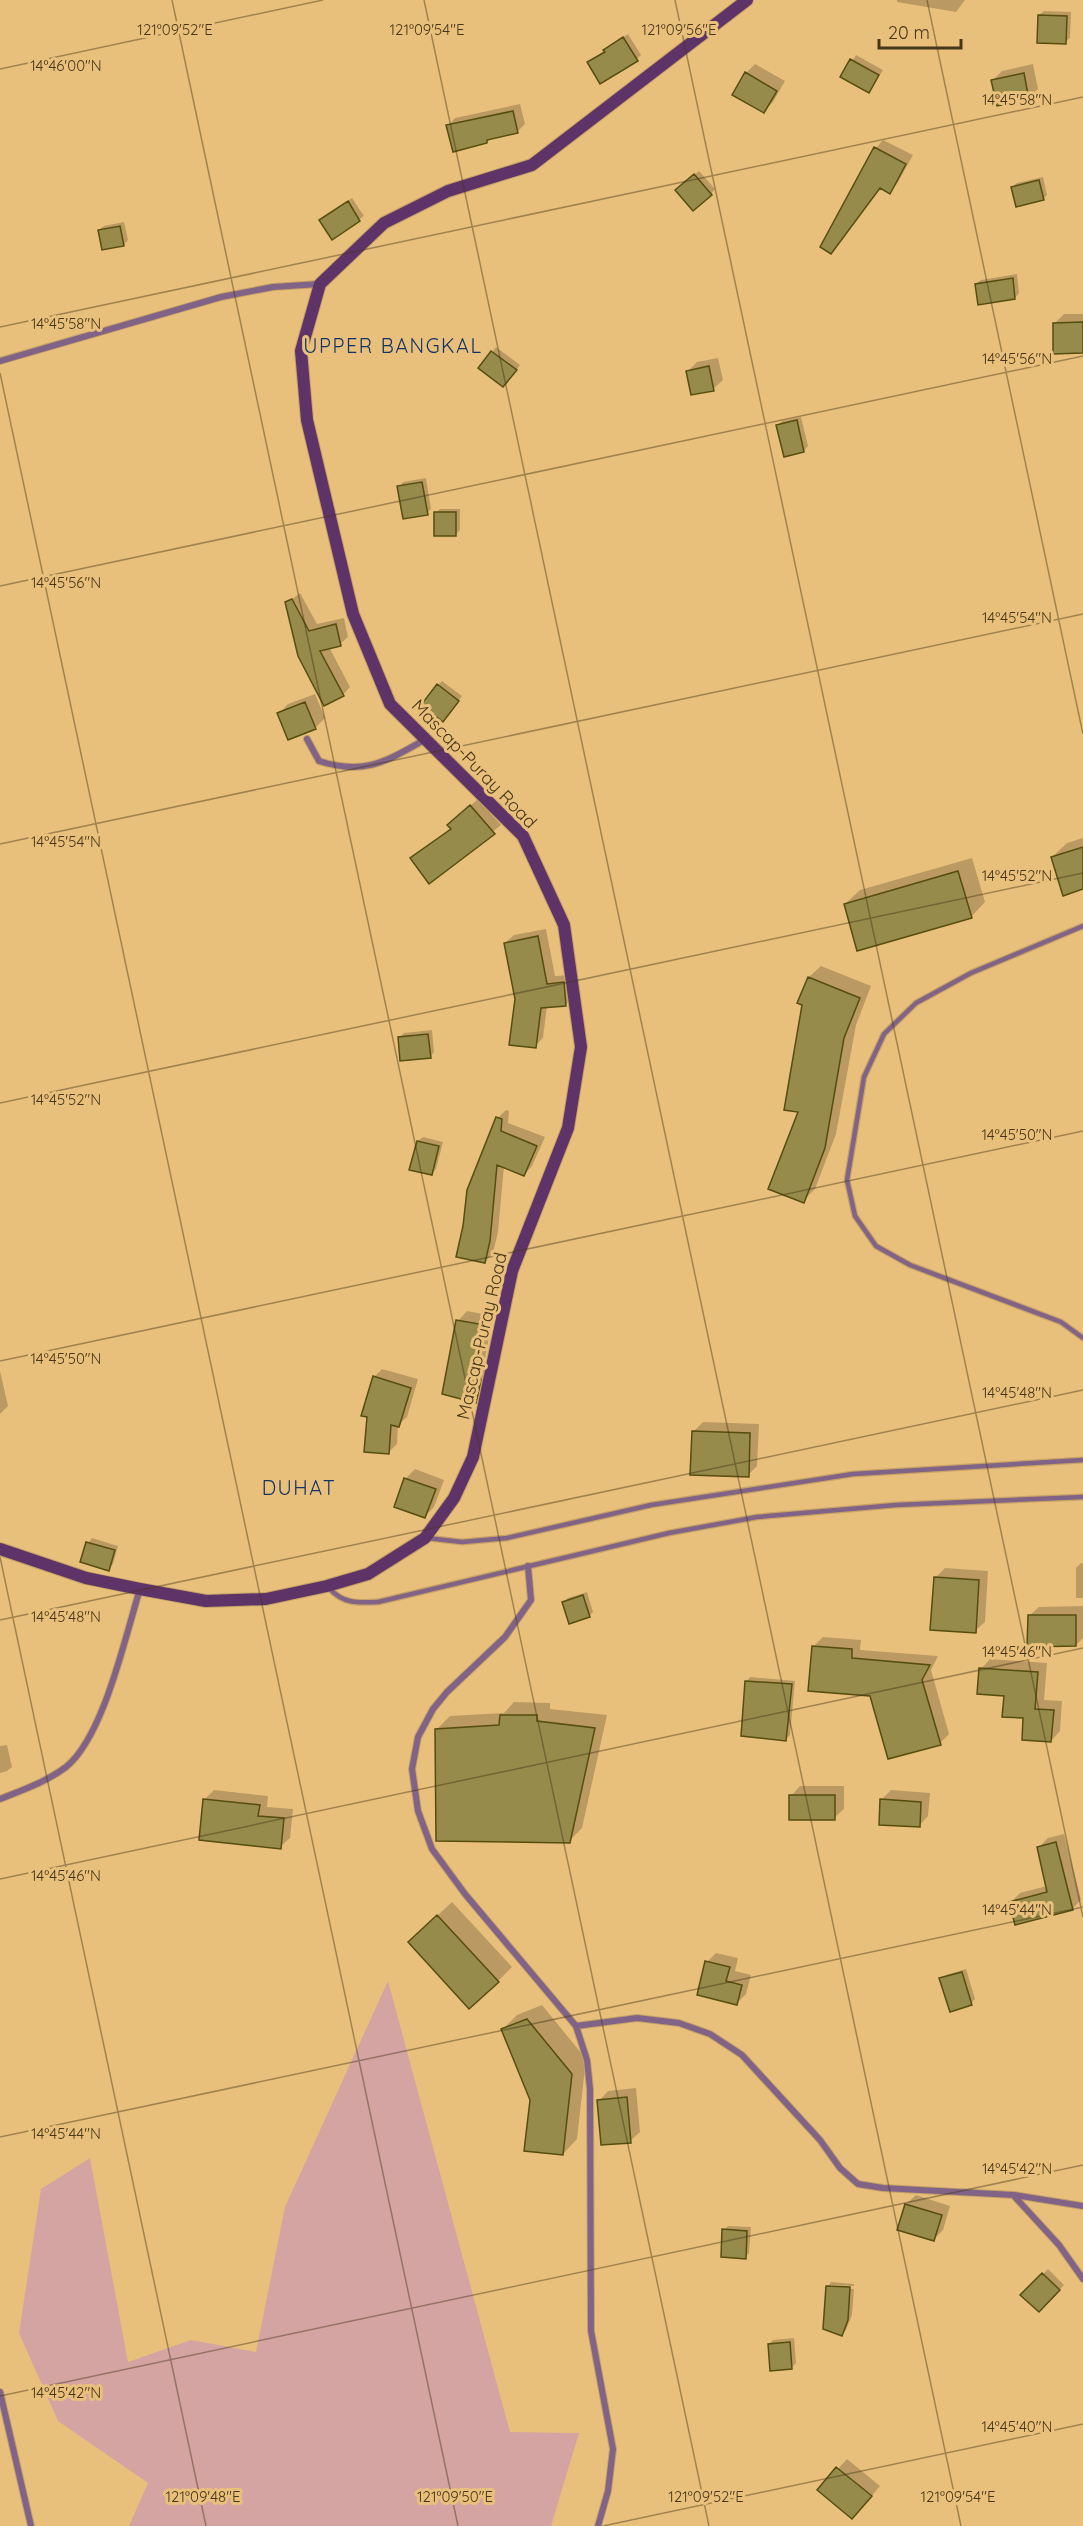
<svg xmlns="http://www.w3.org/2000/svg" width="1083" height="2526" viewBox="0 0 1083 2526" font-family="Quicksand,sans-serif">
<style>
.green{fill:#d4a4a3}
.shadow{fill:#0003}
.building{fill:#968b4b;stroke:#564d0f;stroke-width:1.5}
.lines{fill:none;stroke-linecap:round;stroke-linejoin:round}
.lane-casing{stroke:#c5a266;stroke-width:7}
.street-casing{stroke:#c5a266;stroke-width:8}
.secondary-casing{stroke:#c5a266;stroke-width:14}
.lane{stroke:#816387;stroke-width:4.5}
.street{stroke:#816387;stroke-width:6}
.secondary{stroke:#5e3367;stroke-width:12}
.ticks{fill:none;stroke:#47371a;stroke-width:1.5;stroke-opacity:0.45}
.labels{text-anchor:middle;stroke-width:6;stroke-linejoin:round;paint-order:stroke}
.street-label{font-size:18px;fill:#47371a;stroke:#e9c07b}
.neighbourhood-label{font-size:20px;letter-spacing:1.5px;fill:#133368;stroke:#e9c07b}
.ticks-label{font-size:15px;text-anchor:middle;fill:#47371a;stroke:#e9c07b;stroke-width:6;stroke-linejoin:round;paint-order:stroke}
</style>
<rect width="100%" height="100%" fill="#e9c07b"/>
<path class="green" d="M 388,1981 L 510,2432 L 579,2433 L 551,2526 L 129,2526 L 148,2483 L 58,2421 L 19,2333 L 41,2189 L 90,2158 L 128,2362 L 191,2340 L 256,2352 L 285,2207 Z"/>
<path class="shadow" d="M 897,0 L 965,0 L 956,12 L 897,2 Z
M 1044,11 L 1071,12 L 1070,38 L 1065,42 L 1039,15 Z
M 628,34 L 641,55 L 637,59 L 588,62 Z
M 856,55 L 883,70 L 869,91 L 842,77 Z
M 755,64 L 785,81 L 773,102 L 764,111 L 746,73 Z
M 1033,64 L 1038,89 L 1029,98 L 993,80 L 1002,71 Z
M 520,104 L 525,124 L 517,132 L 491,138 L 487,142 L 448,126 L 455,118 Z
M 883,140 L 913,155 L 897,184 L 890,192 L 881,187 L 831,252 L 822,247 L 876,148 Z
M 699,171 L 715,189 L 711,194 L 682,186 Z
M 1043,177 L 1047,195 L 1043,199 L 1012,187 L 1017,183 Z
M 352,198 L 364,216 L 333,237 L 321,220 Z
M 124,222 L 128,240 L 124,245 L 99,230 L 104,226 Z
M 1017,274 L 1019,293 L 1015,298 L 976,284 L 981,280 Z
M 1064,314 L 1083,314 L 1083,352 L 1054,324 Z
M 496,347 L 520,365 L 508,381 L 480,368 Z
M 718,358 L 723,380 L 713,389 L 687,372 L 697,362 Z
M 801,417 L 808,446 L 804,451 L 778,426 L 782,421 Z
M 426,478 L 431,509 L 427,513 L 399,487 L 403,482 Z
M 440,509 L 460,509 L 460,530 L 455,535 L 436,513 Z
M 300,593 L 317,624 L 344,618 L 348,637 L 340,644 L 329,647 L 350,687 L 343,695 L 287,603 Z
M 442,681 L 462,696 L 447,716 L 438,685 Z
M 315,694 L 325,718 L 315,728 L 279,714 L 288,704 Z
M 478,799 L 501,825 L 429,882 L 412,858 L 452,827 L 457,818 Z
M 1083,838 L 1083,888 L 1052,857 L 1067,843 Z
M 972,858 L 985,902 L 971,917 L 845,904 L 860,890 Z
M 546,929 L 555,976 L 571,975 L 574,996 L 565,1005 L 547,1006 L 543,1038 L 535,1046 L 517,999 L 505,943 L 514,935 Z
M 821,966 L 871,986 L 856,1025 L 836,1134 L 815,1189 L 803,1201 L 800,1111 L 809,977 Z
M 432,1030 L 434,1052 L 430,1057 L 400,1037 L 404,1033 Z
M 506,1110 L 509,1111 L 508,1123 L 545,1137 L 532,1166 L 524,1175 L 504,1166 L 498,1232 L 493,1253 L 485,1262 L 498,1118 Z
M 423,1137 L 443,1142 L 436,1169 L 431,1174 L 418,1141 Z
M 467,1311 L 493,1316 L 483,1369 L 489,1370 L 485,1392 L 475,1401 L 458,1321 Z
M 382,1369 L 418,1379 L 407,1417 L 398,1425 L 397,1444 L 389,1452 L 374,1377 Z
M 0,1371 L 8,1406 L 0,1414 Z
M 703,1422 L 759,1424 L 757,1466 L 748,1475 L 693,1432 Z
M 415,1469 L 444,1480 L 434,1507 L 425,1516 L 405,1479 Z
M 92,1538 L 118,1546 L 113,1564 L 108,1569 L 88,1543 Z
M 1081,1563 L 1083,1563 L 1083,1598 L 1076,1598 L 1076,1568 Z
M 945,1568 L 988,1571 L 985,1622 L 975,1631 L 935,1578 Z
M 587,1592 L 593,1612 L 589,1616 L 564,1602 L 568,1598 Z
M 1083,1606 L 1083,1638 L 1076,1645 L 1029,1616 L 1039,1607 Z
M 823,1637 L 861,1640 L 860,1650 L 938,1656 L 931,1670 L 949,1734 L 940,1743 L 872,1695 L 814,1646 Z
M 990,1659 L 1047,1663 L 1044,1700 L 1062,1701 L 1060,1731 L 1051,1741 L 1025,1717 L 981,1669 Z
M 750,1677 L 795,1681 L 790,1735 L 786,1739 L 746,1682 Z
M 514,1702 L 550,1703 L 550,1709 L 607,1715 L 582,1828 L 569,1841 L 437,1729 L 450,1716 L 504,1713 Z
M 7,1745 L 12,1767 L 7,1771 L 0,1773 L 0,1746 Z
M 800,1786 L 844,1786 L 844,1809 L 834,1818 L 791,1796 Z
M 214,1790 L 268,1796 L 267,1807 L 293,1809 L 290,1838 L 280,1847 L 204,1800 Z
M 891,1790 L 930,1793 L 928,1816 L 919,1826 L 882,1799 Z
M 1064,1834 L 1081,1900 L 1072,1909 L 1011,1902 L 1020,1893 L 1047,1886 L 1039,1847 L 1048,1838 Z
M 452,1902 L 512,1967 L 498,1981 L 424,1928 Z
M 716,1953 L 738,1958 L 735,1971 L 751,1975 L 746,1994 L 736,2004 L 707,1962 Z
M 966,1969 L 975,1999 L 971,2003 L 941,1979 L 946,1975 Z
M 542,2005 L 586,2059 L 577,2139 L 563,2154 L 531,2099 L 503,2029 L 517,2015 Z
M 636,2088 L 640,2132 L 630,2141 L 599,2101 L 608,2091 Z
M 916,2195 L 950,2206 L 943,2230 L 933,2240 L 906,2204 Z
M 728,2226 L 751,2227 L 749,2253 L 745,2257 L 724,2230 Z
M 1048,2269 L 1064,2285 L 1039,2310 L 1023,2295 Z
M 831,2282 L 854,2284 L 854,2286 L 829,2285 Z
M 829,2285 L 829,2288 L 854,2289 L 852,2315 L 846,2330 L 842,2334 L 827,2287 Z
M 794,2338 L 796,2363 L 792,2367 L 769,2344 L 773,2340 Z
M 847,2459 L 880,2486 L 862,2508 L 819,2490 Z"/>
<path class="building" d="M 1038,15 L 1067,16 L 1066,44 L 1037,43 Z
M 623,37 L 638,61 L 600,84 L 587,62 L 605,52 L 603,50 Z
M 850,59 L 879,75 L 869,93 L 840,77 Z
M 745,72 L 777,91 L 764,113 L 732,95 Z
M 1024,73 L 1029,100 L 997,106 L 991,80 Z
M 513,111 L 518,133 L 487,140 L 487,143 L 453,152 L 446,125 Z
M 874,147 L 906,164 L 890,194 L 880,188 L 831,254 L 820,247 Z
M 694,174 L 712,195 L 693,211 L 675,190 Z
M 1039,180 L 1044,200 L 1016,207 L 1011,187 Z
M 348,201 L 360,221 L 332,240 L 319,220 Z
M 120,226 L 124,246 L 102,250 L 98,230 Z
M 1013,278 L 1015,299 L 978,305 L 975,284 Z
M 1083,322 L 1083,353 L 1053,354 L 1053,323 Z
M 491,351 L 517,370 L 503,387 L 478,368 Z
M 709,366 L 714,391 L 691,395 L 686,371 Z
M 797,420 L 804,452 L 784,457 L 776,425 Z
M 422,482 L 428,515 L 403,519 L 397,486 Z
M 434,512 L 456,512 L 456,536 L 434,536 Z
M 292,599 L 309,631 L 336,624 L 341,646 L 320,651 L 344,696 L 324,706 L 298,656 L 285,602 Z
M 437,684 L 459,701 L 443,722 L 421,705 Z
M 305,702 L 316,729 L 288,740 L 277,713 Z
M 470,805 L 495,834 L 429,884 L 410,858 L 451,829 L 447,825 Z
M 1083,847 L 1083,889 L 1063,896 L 1051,857 Z
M 958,871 L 972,918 L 857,951 L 844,904 Z
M 538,936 L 547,984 L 564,982 L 566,1006 L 541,1008 L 536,1048 L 509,1045 L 515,999 L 504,943 Z
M 808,977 L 860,998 L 844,1038 L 825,1148 L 804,1203 L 768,1189 L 798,1112 L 784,1110 L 802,1005 L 797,1003 Z
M 428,1034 L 431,1058 L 400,1061 L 398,1037 Z
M 496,1117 L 502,1119 L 501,1131 L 537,1146 L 524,1176 L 497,1165 L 490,1241 L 485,1263 L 456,1257 L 463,1226 L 467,1190 Z
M 417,1141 L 439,1146 L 432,1175 L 409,1170 Z
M 456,1320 L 485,1325 L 475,1378 L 481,1380 L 476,1403 L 442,1394 Z
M 373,1376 L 411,1388 L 399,1427 L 391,1425 L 389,1454 L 364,1452 L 367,1417 L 361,1416 Z
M 692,1431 L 750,1433 L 749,1477 L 690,1475 Z
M 404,1478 L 436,1489 L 425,1518 L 394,1507 Z
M 86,1542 L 115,1550 L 109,1571 L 80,1562 Z
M 934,1577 L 979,1580 L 976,1633 L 930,1630 Z
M 583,1595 L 590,1617 L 569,1624 L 562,1602 Z
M 1028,1615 L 1076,1615 L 1076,1646 L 1027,1647 Z
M 812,1646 L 852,1649 L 852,1658 L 930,1665 L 922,1680 L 941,1745 L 888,1759 L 870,1696 L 808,1691 Z
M 979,1668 L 1038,1672 L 1035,1709 L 1054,1710 L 1051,1742 L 1022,1740 L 1023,1718 L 1002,1717 L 1004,1696 L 977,1694 Z
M 745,1681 L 792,1684 L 786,1741 L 741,1736 Z
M 500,1715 L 537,1715 L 537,1721 L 595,1728 L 570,1843 L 436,1841 L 435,1729 L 499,1725 Z
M 789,1795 L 835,1795 L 835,1820 L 789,1820 Z
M 203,1799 L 260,1805 L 258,1816 L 284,1818 L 281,1849 L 199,1840 Z
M 880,1799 L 921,1802 L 920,1827 L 879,1825 Z
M 1056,1842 L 1073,1910 L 1015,1925 L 1009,1902 L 1047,1892 L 1037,1847 Z
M 437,1915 L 499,1982 L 469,2009 L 408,1942 Z
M 705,1961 L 730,1967 L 726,1981 L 742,1985 L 737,2005 L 697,1995 Z
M 962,1972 L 972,2005 L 950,2012 L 939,1978 Z
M 527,2019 L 572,2074 L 563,2155 L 524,2151 L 530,2100 L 501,2029 Z
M 627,2097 L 631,2143 L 601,2145 L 597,2100 Z
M 905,2204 L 942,2215 L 934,2241 L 897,2230 Z
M 722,2229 L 747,2231 L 746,2259 L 721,2257 Z
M 1042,2273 L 1060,2290 L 1039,2312 L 1020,2295 Z
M 826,2286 L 850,2287 L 848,2320 L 842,2336 L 823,2329 Z
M 790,2342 L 792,2369 L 770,2371 L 768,2344 Z
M 836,2467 L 872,2496 L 852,2519 L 817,2490 Z"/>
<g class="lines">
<defs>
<path id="lane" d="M 1083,926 L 971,973 L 916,1003 L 884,1034 L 864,1077 L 847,1180 L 855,1216 L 876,1246 L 910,1265 L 1061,1322 L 1083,1338
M 427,1538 L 462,1542 L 507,1538 L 651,1505 L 853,1474 L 1083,1460
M 329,1588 C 343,1604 358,1603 378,1602 L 669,1533 L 757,1517 L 896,1505 L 1083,1497"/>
<path id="street" d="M 0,361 L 221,297 L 273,287 L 319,284
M 307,739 L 319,761 C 365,776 387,761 426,739
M 528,1566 L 531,1600 L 505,1637 L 447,1692 L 433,1709 L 418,1737 L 412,1769 L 418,1811 L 432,1849 L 465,1894 L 576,2026 L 587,2060 L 590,2089 L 591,2331 L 613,2449 L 608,2491 L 598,2526
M 0,1799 C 23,1790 46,1782 66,1767 C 104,1736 125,1637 140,1589
M 576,2026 L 637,2018 L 679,2023 L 710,2034 L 742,2055 L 820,2140 L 840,2168 L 858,2184 L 883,2188 L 1014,2195 L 1083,2206
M 1014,2196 L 1059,2245 L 1083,2279
M 0,2392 L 31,2526"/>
<path id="secondary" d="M 0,1549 L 86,1578 L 140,1589 L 206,1601 L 266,1599 L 327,1586 L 368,1574 L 425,1538 L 454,1498 L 473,1457 L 512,1271 L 568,1128 L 581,1047 L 564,925 L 523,836 L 390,704 L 353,614 L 307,420 L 301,351 L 320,284 L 384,223 L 448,191 L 532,165 L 747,0"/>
</defs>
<use href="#lane" class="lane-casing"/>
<use href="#street" class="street-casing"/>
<use href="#secondary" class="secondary-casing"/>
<use href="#lane" class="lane"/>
<use href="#street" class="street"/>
<use href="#secondary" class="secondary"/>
</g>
<path class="ticks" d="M 172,0 L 709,2526M 424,0 L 961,2526M 675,0 L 1083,1917M 927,0 L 1083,734M 0,69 L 323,0M 0,327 L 1083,97M 0,373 L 458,2526M 0,586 L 1083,356M 0,844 L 1083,614M 0,1103 L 1083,873M 0,1361 L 1083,1131M 0,1557 L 206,2526M 0,1620 L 1083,1390M 0,1879 L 1083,1648M 0,2137 L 1083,1907M 0,2396 L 1083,2165M 603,2526 L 1083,2424"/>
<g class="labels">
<g class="street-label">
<text transform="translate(474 764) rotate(46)" y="6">Mascap-Puray Road</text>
<text transform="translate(482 1336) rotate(-77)" y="6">Mascap-Puray Road</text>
</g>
<g class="neighbourhood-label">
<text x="393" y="353">UPPER BANGKAL</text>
<text x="299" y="1495">DUHAT</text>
</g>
</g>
<g class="ticks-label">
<text x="175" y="35">121°09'52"E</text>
<text x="427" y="35">121°09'54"E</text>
<text x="679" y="35">121°09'56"E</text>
<text x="66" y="71">14°46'00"N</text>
<text x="1017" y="105">14°45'58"N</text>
<text x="66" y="329">14°45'58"N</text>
<text x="1017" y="364">14°45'56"N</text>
<text x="66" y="588">14°45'56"N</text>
<text x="1017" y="623">14°45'54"N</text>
<text x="66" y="847">14°45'54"N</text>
<text x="1017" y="881">14°45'52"N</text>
<text x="66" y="1105">14°45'52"N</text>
<text x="1017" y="1140">14°45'50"N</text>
<text x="66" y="1364">14°45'50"N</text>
<text x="1017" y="1398">14°45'48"N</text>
<text x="66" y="1622">14°45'48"N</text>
<text x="1017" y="1657">14°45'46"N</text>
<text x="66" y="1881">14°45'46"N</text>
<text x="1017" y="1915">14°45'44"N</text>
<text x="66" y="2139">14°45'44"N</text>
<text x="1017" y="2174">14°45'42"N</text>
<text x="66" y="2398">14°45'42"N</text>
<text x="1017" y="2432">14°45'40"N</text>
<text x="203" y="2502">121°09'48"E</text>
<text x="455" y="2502">121°09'50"E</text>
<text x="706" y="2502">121°09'52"E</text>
<text x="958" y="2502">121°09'54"E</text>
</g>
<path d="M879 39v9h82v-9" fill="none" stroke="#47371a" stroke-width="3"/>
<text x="888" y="39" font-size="18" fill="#47371a" stroke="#e9c07b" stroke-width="4.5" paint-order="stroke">20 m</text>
</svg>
